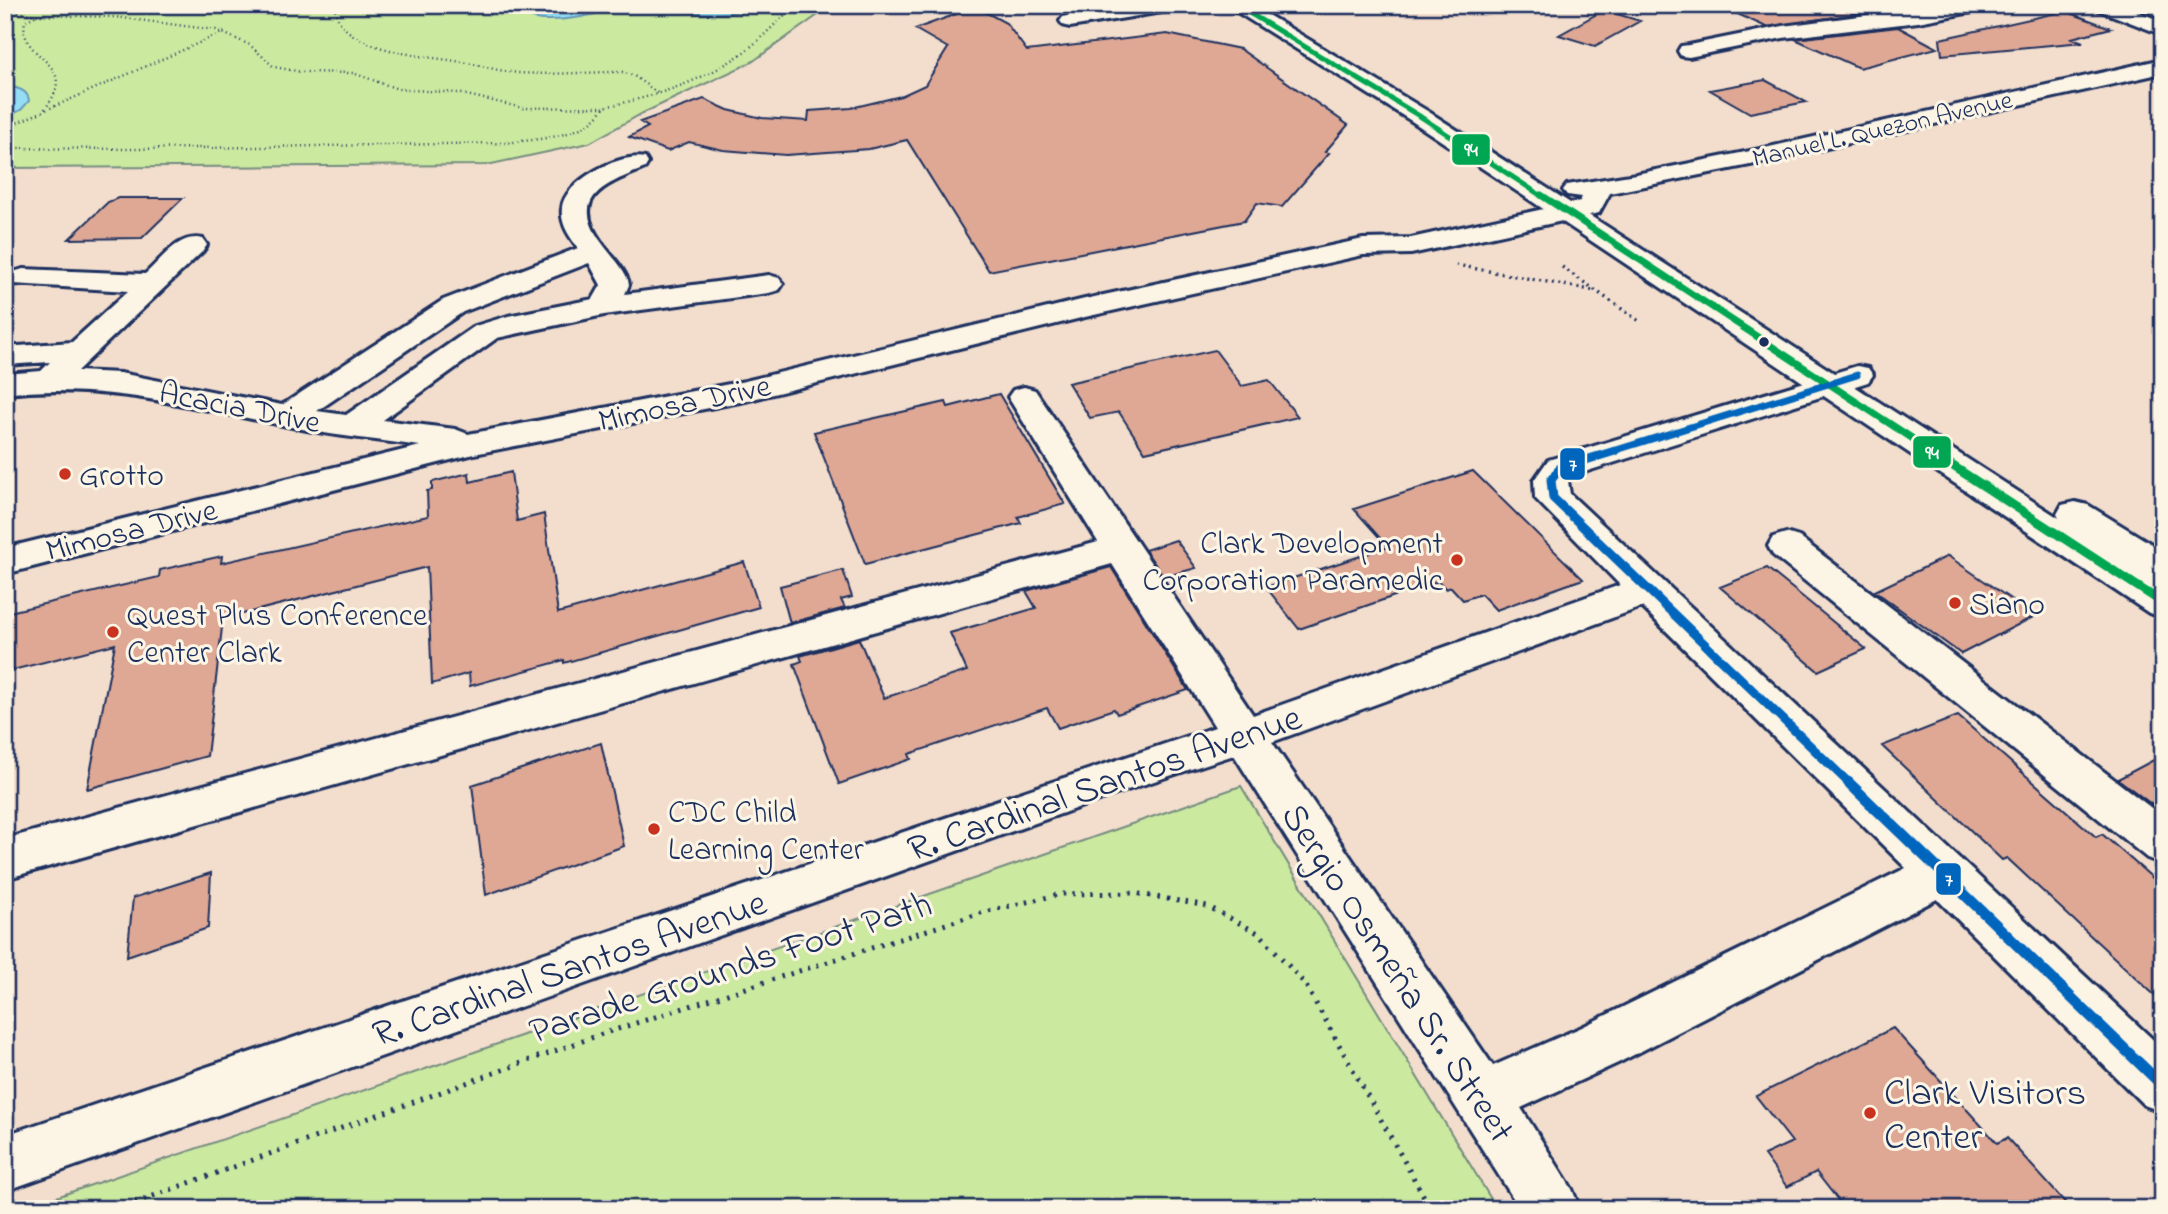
<svg xmlns="http://www.w3.org/2000/svg" width="2168" height="1214" viewBox="0 0 2168 1214" font-family="'Indie Flower',sans-serif">
<style>
.green{fill:#cce9a0;stroke:#748c7f;stroke-width:2}
.water{fill:#94ddf5;stroke:#6497b9;stroke-width:2}
.lines{fill:none;stroke-linecap:round;stroke-linejoin:round}
.shore{stroke:#4b759a;stroke-width:2}
.building{fill:#dfa895;stroke:#1b2f5e;stroke-width:2}
.minor-casing{stroke:#1b2f5e;stroke-width:6}
.major-casing{stroke:#1b2f5e;stroke-width:6}
.path-far2{stroke:#1b2f5e;stroke-width:2.5;stroke-dasharray:1 3.5;stroke-linecap:butt}
.path-far1{stroke:#1b2f5e;stroke-width:3.5;stroke-dasharray:2 4.5;stroke-linecap:butt}
.path{stroke:#1b2f5e;stroke-width:5;stroke-dasharray:2.5 7;stroke-linecap:butt}
.minor{fill:#fcf5e5;fill-rule:evenodd}
.major{fill:#fcf5e5;fill-rule:evenodd}
.bus-1-far2-casing{stroke:#fcf5e5;stroke-width:9}
.bus-1-far1-casing{stroke:#fcf5e5;stroke-width:11}
.bus-1-casing{stroke:#fcf5e5;stroke-width:14}
.bus-2-far2-casing{stroke:#fcf5e5;stroke-width:11}
.bus-2-far1-casing{stroke:#fcf5e5;stroke-width:14}
.bus-2-casing{stroke:#fcf5e5;stroke-width:17}
.bus-1-far2{stroke:#00a651;stroke-width:5}
.bus-1-far1{stroke:#00a651;stroke-width:7}
.bus-1{stroke:#00a651;stroke-width:9}
.bus-2-far2{stroke:#0065bd;stroke-width:7}
.bus-2-far1{stroke:#0065bd;stroke-width:9}
.bus-2{stroke:#0065bd;stroke-width:11}
.bus-dot{fill:#1b2f5e;stroke:#fcf5e5;stroke-width:2.5}
.poi-dot{fill:#c8321e;stroke:#fcf5e5;stroke-width:2.5}
.labels{text-anchor:middle;stroke-width:6;stroke-linejoin:round;paint-order:stroke}
.far-street-label{font-size:26px;fill:#1b2f5e;stroke:#fcf5e5}
.street-label{font-size:32px;fill:#1b2f5e;stroke:#fcf5e5}
.poi-label{font-size:32px;fill:#1b2f5e;stroke:#fcf5e5;text-anchor:start}
.near-street-label{font-size:38px;fill:#1b2f5e;stroke:#fcf5e5}
.near-poi-label{font-size:38px;fill:#1b2f5e;stroke:#fcf5e5;text-anchor:start}
.line-badge{stroke:#fcf5e5;stroke-width:2.5}
.badge-label{font-size:19px;text-anchor:middle;font-weight:bold;fill:#fff}
</style>
<rect width="100%" height="100%" fill="#f3decd"/>
<filter id="ink" filterUnits="userSpaceOnUse"><feTurbulence type="fractalNoise" baseFrequency=".0143" numOctaves="2"/><feDisplacementMap in="SourceGraphic" scale="14" xChannelSelector="R" yChannelSelector="G"/><feConvolveMatrix kernelMatrix="1 2 1 2 8 2 1 2 1" color-interpolation-filters="sRGB"/></filter>
<g filter="url(#ink)">
<path class="green" d="M 5,5 L 832,5 L 752,62 L 643,113 L 589,143 L 487,165 L 5,168 Z
M 1241,786 L 1497,1209 L 22,1209 Z"/>
<path class="water" d="M 514,5 L 766,5 C 741,14 712,15 686,12 C 672,10 658,6 643,6 C 611,8 580,21 547,20 C 534,20 523,16 514,5 Z
M 5,85 C 16,88 28,89 29,101 L 21,110 L 5,118 Z"/>
<g class="lines">
<path class="shore" d="M 524,5 C 549,19 575,12 601,5"/>
</g>
<path class="building" d="M 1718,5 L 1829,5 L 1834,8 L 1858,6 L 1870,12 L 1766,27 Z
M 976,7 L 1006,23 L 1027,51 L 1167,34 L 1240,49 L 1348,125 L 1325,152 L 1329,153 L 1282,207 L 1257,203 L 1244,221 L 989,271 L 907,140 L 869,149 L 786,155 L 723,150 L 689,142 L 668,151 L 629,137 L 648,127 L 640,122 L 704,99 L 728,110 L 762,118 L 808,121 L 809,111 L 851,108 L 901,96 L 925,85 L 948,48 L 915,29 Z
M 1604,10 L 1640,21 L 1595,46 L 1559,35 Z
M 2065,11 L 2111,28 L 2072,38 L 2083,42 L 1942,55 L 1940,39 Z
M 1898,27 L 1937,48 L 1859,68 L 1795,39 Z
M 1765,80 L 1806,102 L 1750,113 L 1710,90 Z
M 118,198 L 183,198 L 142,238 L 69,239 L 108,202 Z
M 1215,350 L 1242,386 L 1269,380 L 1298,417 L 1145,452 L 1119,412 L 1090,418 L 1068,383 Z
M 999,394 L 1065,504 L 1018,517 L 1021,523 L 865,564 L 814,432 L 946,402 L 948,407 Z
M 1473,471 L 1583,579 L 1496,610 L 1481,594 L 1463,600 L 1451,587 L 1446,589 L 1438,581 L 1299,629 L 1266,587 L 1388,547 L 1354,509 Z
M 511,472 L 517,521 L 544,514 L 558,613 L 744,562 L 759,607 L 564,663 L 564,660 L 470,686 L 469,673 L 432,684 L 427,567 L 223,619 L 207,756 L 87,789 L 115,644 L 5,672 L 5,613 L 159,577 L 160,570 L 222,556 L 221,563 L 428,516 L 427,491 L 432,490 L 432,482 L 469,473 L 470,482 Z
M 1176,540 L 1196,568 L 1164,577 L 1145,550 Z
M 1948,556 L 2035,616 L 1961,654 L 1875,591 Z
M 1111,567 L 1188,690 L 1117,714 L 1114,709 L 1058,728 L 1047,708 L 909,754 L 911,759 L 839,784 L 794,664 L 802,661 L 800,656 L 859,639 L 884,698 L 967,671 L 950,633 L 1036,608 L 1026,591 Z
M 1767,568 L 1798,593 L 1866,649 L 1818,671 L 1720,587 Z
M 843,570 L 852,597 L 841,600 L 845,608 L 790,623 L 780,586 Z
M 1958,716 L 2096,837 L 2102,834 L 2163,887 L 2163,1003 L 2007,858 L 2002,860 L 1882,746 Z
M 601,743 L 624,846 L 486,895 L 472,785 Z
M 2163,755 L 2163,813 L 2118,779 Z
M 211,873 L 208,928 L 127,956 L 133,898 Z
M 1893,1028 L 1997,1143 L 2007,1138 L 2071,1209 L 1845,1209 L 1816,1172 L 1787,1187 L 1764,1155 L 1792,1142 L 1756,1096 Z"/>
<g class="lines">
<defs>
<path id="minor" d="M 1129,5 L 1178,5 L 1168,11 L 1070,27 L 1063,25 L 1060,21 L 1063,17 L 1070,15 Z
M 1943,5 L 1987,5 L 1977,11 L 1918,22 L 1783,38 L 1689,57 L 1681,56 L 1678,51 L 1681,46 L 1689,45 L 1783,26 Z
M 2093,5 L 2122,5 L 2163,22 L 2163,35 L 2096,9 Z
M 2163,59 L 2163,73 L 1760,163 L 1610,193 L 1599,213 L 1590,215 L 1411,254 L 1363,255 L 1085,317 L 745,401 L 474,454 L 5,574 L 5,548 L 420,446 C 381,440 341,437 302,429 C 200,410 110,382 5,394 L 5,374 L 41,371 L 50,362 L 5,365 L 5,347 L 72,342 L 128,291 L 13,284 L 9,278 L 13,272 L 23,269 L 145,274 C 162,259 179,233 203,239 L 207,245 L 203,251 L 77,371 L 120,373 L 282,405 L 443,300 L 578,248 C 570,237 560,224 562,208 C 564,181 621,152 645,158 L 648,163 L 645,168 C 606,184 568,197 602,243 C 611,256 622,265 628,280 L 629,285 L 625,294 L 769,275 L 779,278 L 783,284 L 779,290 L 769,293 L 604,315 L 497,338 L 383,420 L 455,429 L 468,434 L 745,381 L 1085,299 L 1363,239 L 1411,238 L 1580,201 L 1582,197 L 1567,195 L 1563,190 L 1567,185 L 1636,174 L 1760,149 ZM 589,263 L 601,285 L 593,299 L 508,316 L 475,326 L 346,415 L 317,411 L 463,312 Z
M 1857,366 L 1868,368 L 1873,375 L 1868,382 L 1572,476 L 1568,481 L 1570,494 L 2163,1049 L 2163,1112 L 2144,1105 L 1937,899 L 1618,1063 L 1521,1108 L 1572,1189 L 1580,1209 L 1520,1209 L 1234,755 L 1136,787 L 5,1191 L 5,1135 L 1215,727 L 1112,564 L 5,879 L 5,839 L 1098,542 L 1008,397 L 1013,390 L 1024,387 L 1035,390 L 1253,715 L 1620,585 L 1535,498 L 1534,480 L 1548,460 ZM 1642,607 L 1906,868 L 1582,1027 L 1493,1066 L 1272,742 Z
M 1786,533 L 1799,537 L 2163,817 L 2163,864 L 2147,858 L 1773,555 L 1768,546 L 1773,537 Z"/>
<path id="major" d="M 1226,5 L 1251,5 L 1429,112 L 2059,518 L 2057,514 L 2062,505 L 2075,502 L 2088,505 L 2163,551 L 2163,582 L 2157,580 L 2163,584 L 2163,617 L 2149,613 L 1413,122 Z"/>
</defs>
<use href="#minor" class="minor-casing"/>
<use href="#major" class="major-casing"/>
<path class="path-far2" d="M 335,5 C 335,52 428,56 462,62 C 481,65 501,72 520,73 C 554,75 588,72 622,72 L 634,76 L 659,94
M 9,10 L 32,5
M 5,11 L 37,15 L 115,17 L 216,30 L 250,45 L 274,67 L 302,72 L 353,73 L 398,89 L 458,93 L 523,108 L 604,107
M 35,16 L 25,21 C 17,62 84,60 44,110
M 5,128 L 224,32
M 5,148 L 134,149 L 505,143 C 537,139 587,138 604,107 C 653,97 703,82 744,52 C 763,38 778,20 796,5"/>
<path class="path-far1" d="M 1456,265 L 1596,291
M 1562,267 L 1639,321"/>
<path class="path" d="M 117,1209 L 602,1034 L 984,912 L 1061,894 L 1134,893 L 1207,906 L 1260,934 L 1305,984 L 1431,1209"/>
<use href="#minor" class="minor"/>
<use href="#major" class="major"/>
<defs>
<path id="bus-1-far2" d="M 1236,5 L 1421,117 L 1543,197"/>
<path id="bus-1-far1" d="M 1541,195 L 1933,452"/>
<path id="bus-1" d="M 1930,451 L 2163,603"/>
<path id="bus-2-far2" d="M 1610,452 L 1857,375"/>
<path id="bus-2-far1" d="M 1615,451 L 1560,468 L 1551,480 L 1553,498 L 1850,784"/>
<path id="bus-2" d="M 1848,782 L 2163,1086"/>
</defs>
<use href="#bus-1-far2" class="bus-1-far2-casing"/>
<use href="#bus-1-far1" class="bus-1-far1-casing"/>
<use href="#bus-1" class="bus-1-casing"/>
<use href="#bus-2-far2" class="bus-2-far2-casing"/>
<use href="#bus-2-far1" class="bus-2-far1-casing"/>
<use href="#bus-2" class="bus-2-casing"/>
<use href="#bus-1-far2" class="bus-1-far2"/>
<use href="#bus-1-far1" class="bus-1-far1"/>
<use href="#bus-1" class="bus-1"/>
<use href="#bus-2-far2" class="bus-2-far2"/>
<use href="#bus-2-far1" class="bus-2-far1"/>
<use href="#bus-2" class="bus-2"/>
</g>
</g>
<circle class="bus-dot" cx="1764" cy="342" r="6"/>
<g class="poi-dot">
<circle cx="65" cy="474" r="7"/>
<circle cx="1457" cy="560" r="7"/>
<circle cx="1955" cy="603" r="7"/>
<circle cx="113" cy="632" r="7"/>
<circle cx="654" cy="829" r="7"/>
<circle cx="1870" cy="1113" r="7"/>
</g>
<g class="labels">
<g class="far-street-label">
<text transform="translate(1882 128) rotate(-13)" y="9">Manuel L. Quezon Avenue</text>
</g>
<g class="street-label">
<text transform="translate(684 402) rotate(-12)" y="11">Mimosa Drive</text>
<text transform="translate(240 406) rotate(11)" y="11">Acacia Drive</text>
<text transform="translate(131 529) rotate(-14)" y="11">Mimosa Drive</text>
</g>
<g class="poi-label">
<text x="79" y="485">Grotto</text>
<text x="1443" y="553" text-anchor="end">Clark Development<tspan x="1443" dy="37">Corporation Paramedic</tspan></text>
<text x="1969" y="614">Siano</text>
<text x="127" y="625">Quest Plus Conference<tspan x="127" dy="37">Center Clark</tspan></text>
<text x="668" y="822">CDC Child<tspan x="668" dy="37">Learning Center</tspan></text>
</g>
<g class="near-street-label">
<text transform="translate(1104 782) rotate(-19)" y="13">R. Cardinal Santos Avenue</text>
<text transform="translate(730 966) rotate(-18)" y="13">Parade Grounds Foot Path</text>
<text transform="translate(569 967) rotate(-19)" y="13">R. Cardinal Santos Avenue</text>
<text transform="translate(1399 972) rotate(57)" y="13">Sergio Osmeña Sr. Street</text>
</g>
<g class="near-poi-label">
<text x="1884" y="1104">Clark Visitors<tspan x="1884" dy="44">Center</tspan></text>
</g>
</g>
<g class="line-badge">
<rect x="1451" y="133" width="40" height="33" rx="7" fill="#00a651"/>
<rect x="1912" y="435" width="40" height="34" rx="7" fill="#00a651"/>
<rect x="1559" y="447" width="27" height="34" rx="7" fill="#0065bd"/>
<rect x="1935" y="862" width="27" height="34" rx="7" fill="#0065bd"/>
</g>
<g class="badge-label">
<text x="1471" y="156">94</text>
<text x="1932" y="459">94</text>
<text x="1573" y="471">7</text>
<text x="1949" y="886">7</text>
</g>
<rect width="2168" height="1214" fill="none" stroke="#fcf5e5" stroke-width="28"/>
<rect x="14" y="14" width="2140" height="1186" fill="none" stroke="#1b2f5e" stroke-width="2.5" filter="url(#ink)"/>
</svg>
